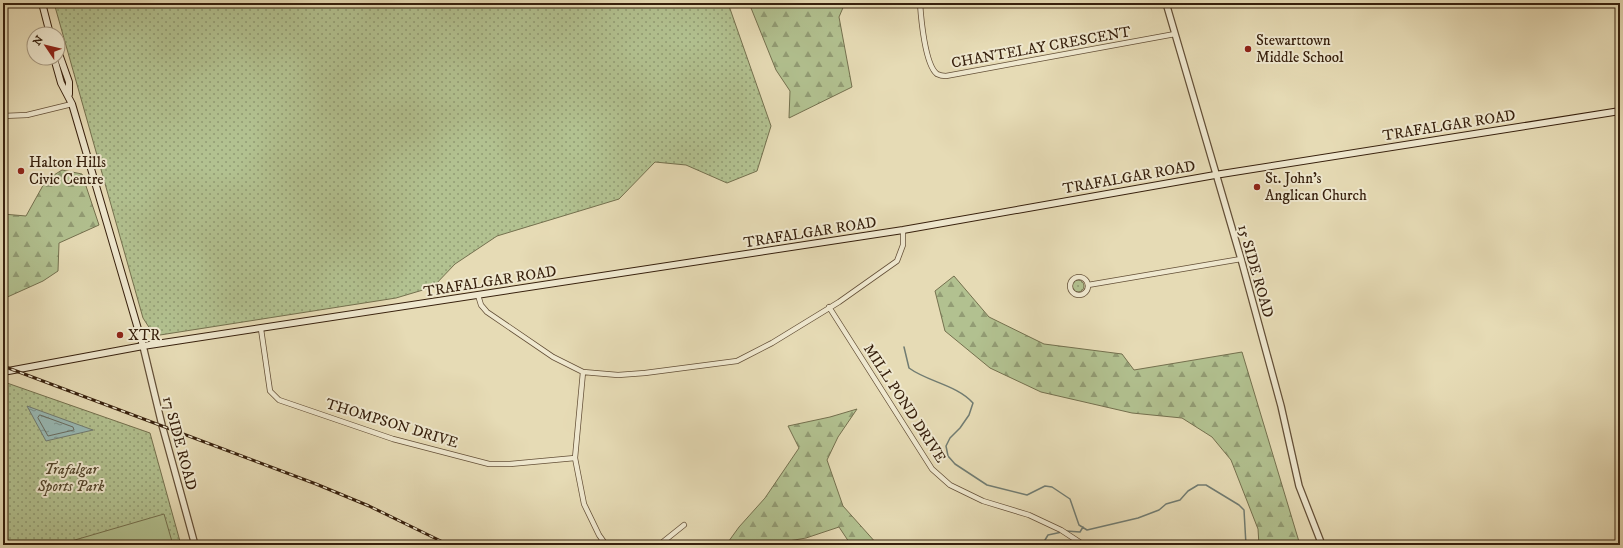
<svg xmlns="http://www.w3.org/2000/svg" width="1623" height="548" viewBox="0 0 1623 548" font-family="'IM FELL DW Pica',serif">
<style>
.green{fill:url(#green-dots);stroke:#74704e}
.forest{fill:url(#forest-firs);stroke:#74704e}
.pitch{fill:#b2c190;stroke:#74704e}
.water{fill:url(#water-ripples);stroke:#717c72}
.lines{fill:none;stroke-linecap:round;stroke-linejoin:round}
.shore{stroke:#686c61;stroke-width:1}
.stream{stroke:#717c72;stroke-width:1.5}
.minor-casing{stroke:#634f37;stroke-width:6}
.tertiary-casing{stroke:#634f37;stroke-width:8}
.secondary-casing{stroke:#37200d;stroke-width:8}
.minor{stroke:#efe8cf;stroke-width:4.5}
.tertiary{stroke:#efe8cf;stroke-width:5.5}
.secondary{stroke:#efe8cf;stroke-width:6}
.rail-casing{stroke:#37200d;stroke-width:3}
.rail{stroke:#efe8cf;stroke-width:1.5;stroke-dasharray:4.5;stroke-linecap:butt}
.poi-dot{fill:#8f2418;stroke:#efe8cf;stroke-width:1.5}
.labels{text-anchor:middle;stroke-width:4;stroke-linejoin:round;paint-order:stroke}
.poi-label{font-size:15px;fill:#37200d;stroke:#efe8cf;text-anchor:start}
.street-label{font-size:15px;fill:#37200d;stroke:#efe8cf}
.park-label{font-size:15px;font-style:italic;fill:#56482e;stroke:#efe8cf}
</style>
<defs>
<pattern id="green-dots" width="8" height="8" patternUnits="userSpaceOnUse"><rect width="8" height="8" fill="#b2c190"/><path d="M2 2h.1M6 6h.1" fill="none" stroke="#929c74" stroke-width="1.8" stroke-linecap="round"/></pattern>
<pattern id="forest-firs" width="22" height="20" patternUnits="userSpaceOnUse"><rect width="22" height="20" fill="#b2c190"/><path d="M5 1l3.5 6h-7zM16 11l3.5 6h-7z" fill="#929c74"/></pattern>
<pattern id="water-ripples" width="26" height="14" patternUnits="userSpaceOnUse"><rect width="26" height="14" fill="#98b9b5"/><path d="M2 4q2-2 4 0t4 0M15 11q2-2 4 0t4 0" fill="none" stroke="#7d9692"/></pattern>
</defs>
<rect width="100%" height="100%" fill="#e6dbb5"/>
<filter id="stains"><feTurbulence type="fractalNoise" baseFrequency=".005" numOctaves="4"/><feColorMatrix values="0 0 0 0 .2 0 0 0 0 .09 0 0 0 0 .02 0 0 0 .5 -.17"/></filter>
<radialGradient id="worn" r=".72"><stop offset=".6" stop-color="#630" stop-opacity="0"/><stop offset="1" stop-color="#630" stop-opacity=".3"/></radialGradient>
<path class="green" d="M 54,3 L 728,3 L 771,126 L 757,171 L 727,183 L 686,165 L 655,162 L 619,199 L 497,236 L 455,264 L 433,287 L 396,298 L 160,335 L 152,332 L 143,318 Z
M1072 286a6 6 0 1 1 12 0a6 6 0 1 1-12 0Z
M 7,383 L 150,433 L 181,545 L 3,545 L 3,384 Z"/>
<path class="forest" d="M 749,3 L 845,3 L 839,17 L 852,87 L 789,118 L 790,91 L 776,70 Z
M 62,170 L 82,174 L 99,225 L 59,243 L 58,271 L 43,281 L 3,299 L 3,214 L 26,216 L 46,180 Z
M 954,276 L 989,317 L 1044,344 L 1122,354 L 1134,370 L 1242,352 L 1300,545 L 1259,545 L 1258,529 L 1231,460 L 1212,437 L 1182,418 L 1132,413 L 1041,392 L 990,368 L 945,331 L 935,291 Z
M 857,409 L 838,437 L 827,460 L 843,506 L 877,544 L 851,545 L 839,527 L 806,538 L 783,542 L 776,545 L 726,545 L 739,527 L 765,498 L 799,448 L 788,426 L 830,417 Z"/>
<path class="pitch" d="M 164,514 L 173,545 L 69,545 L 68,542 Z"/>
<path class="water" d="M 27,406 L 93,430 L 46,441 Z"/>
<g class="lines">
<path class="shore" d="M 40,415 L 73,427 L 74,430 L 48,436 L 38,418 Z"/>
<path class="stream" d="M 904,347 L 909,368 C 928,382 957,385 973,403 L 969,415 L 960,428 L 950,438 L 946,446 L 948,456 L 955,464 L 987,485 L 1027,495 L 1045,486 L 1052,487 L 1070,499 L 1079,525 L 1087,530 L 1138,518 L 1159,510 L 1166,504 L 1180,500 L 1188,491 L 1198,485 L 1206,485 L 1239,505 L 1244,510 L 1246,545
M 1066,531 L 1080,532 L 1083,527
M 1042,545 L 1048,535 L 1062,532"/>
<defs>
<path id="minor" d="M 920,3 C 921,18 925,65 937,74 C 939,75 944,76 946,76 L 1175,34
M 3,116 L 27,115 L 72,104
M1070 286a9 9 0 1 1 18 0a9 9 0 1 1-18 0Z
M 1088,285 L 1241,259
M 478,295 L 481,305 L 487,312 L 553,357 L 583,372 L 618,375 L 645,373 L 737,361 L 772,343 L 839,302 L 897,261 L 903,245 L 903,230
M 829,307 L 932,469 L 950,485 L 983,501 L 1029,515 L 1061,530 L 1084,545
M 261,329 L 270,391 L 279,400 L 393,439 L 489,464 L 510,464 L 575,458
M 583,372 L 575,458 L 584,504 L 599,535 L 606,545
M 659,545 L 684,525"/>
<path id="tertiary" d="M 1166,3 L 1241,259 L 1281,406 L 1299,486 L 1322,545
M 143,346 L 162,425 L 195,545"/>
<path id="secondary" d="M 42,3 L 50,34
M 58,51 L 69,82 L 69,94
M 54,58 L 61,83 L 72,104 L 143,346
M 3,372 L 143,346 L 903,230 L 1215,175 L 1620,111"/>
</defs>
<use href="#minor" class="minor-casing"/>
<use href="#tertiary" class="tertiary-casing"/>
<use href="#secondary" class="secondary-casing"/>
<use href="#minor" class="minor"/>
<use href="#tertiary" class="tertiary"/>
<use href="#secondary" class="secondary"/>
<defs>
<path id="rail" d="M 3,366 L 316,484 L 369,506 L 449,545"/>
</defs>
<use href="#rail" class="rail-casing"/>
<use href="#rail" class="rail"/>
</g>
<g class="poi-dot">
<circle cx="1248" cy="49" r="4"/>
<circle cx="21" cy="171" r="4"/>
<circle cx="1257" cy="187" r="4"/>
<circle cx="120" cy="335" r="4"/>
</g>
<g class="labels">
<g class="poi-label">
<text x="1256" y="45">Stewarttown<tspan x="1256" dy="17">Middle School</tspan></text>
<text x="29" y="167">Halton Hills<tspan x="29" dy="17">Civic Centre</tspan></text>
<text x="1265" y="183">St. John's<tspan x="1265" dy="17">Anglican Church</tspan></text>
<text x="128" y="340">XTR</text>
</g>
<g class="street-label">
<text transform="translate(1041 47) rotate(-10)" y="5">CHANTELAY CRESCENT</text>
<text transform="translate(1449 125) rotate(-9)" y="5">TRAFALGAR ROAD</text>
<text transform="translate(1129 177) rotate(-10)" y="5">TRAFALGAR ROAD</text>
<text transform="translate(810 232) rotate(-9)" y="5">TRAFALGAR ROAD</text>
<text transform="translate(1256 271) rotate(74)" y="5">15 SIDE ROAD</text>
<text transform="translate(490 281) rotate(-9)" y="5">TRAFALGAR ROAD</text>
<text transform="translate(905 403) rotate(57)" y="5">MILL POND DRIVE</text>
<text transform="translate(392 423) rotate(17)" y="5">THOMPSON DRIVE</text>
<text transform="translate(180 443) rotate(75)" y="5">17 SIDE ROAD</text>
</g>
<g class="park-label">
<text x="71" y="474">Trafalgar<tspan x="71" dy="17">Sports Park</tspan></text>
</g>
</g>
<rect width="1623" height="548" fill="none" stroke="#e6dbb5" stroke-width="16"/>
<rect x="4" y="4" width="1615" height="540" fill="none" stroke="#37200d" stroke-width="2"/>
<rect x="8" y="8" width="1607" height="532" fill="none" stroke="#37200d"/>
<g transform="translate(46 46) rotate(305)"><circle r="19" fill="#efe8cf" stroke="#a59881"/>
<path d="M0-3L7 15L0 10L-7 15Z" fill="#8f2418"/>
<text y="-6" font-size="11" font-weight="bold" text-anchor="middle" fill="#37200d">N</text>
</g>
<rect width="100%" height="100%" filter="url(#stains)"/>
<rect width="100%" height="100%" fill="url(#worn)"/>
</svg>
